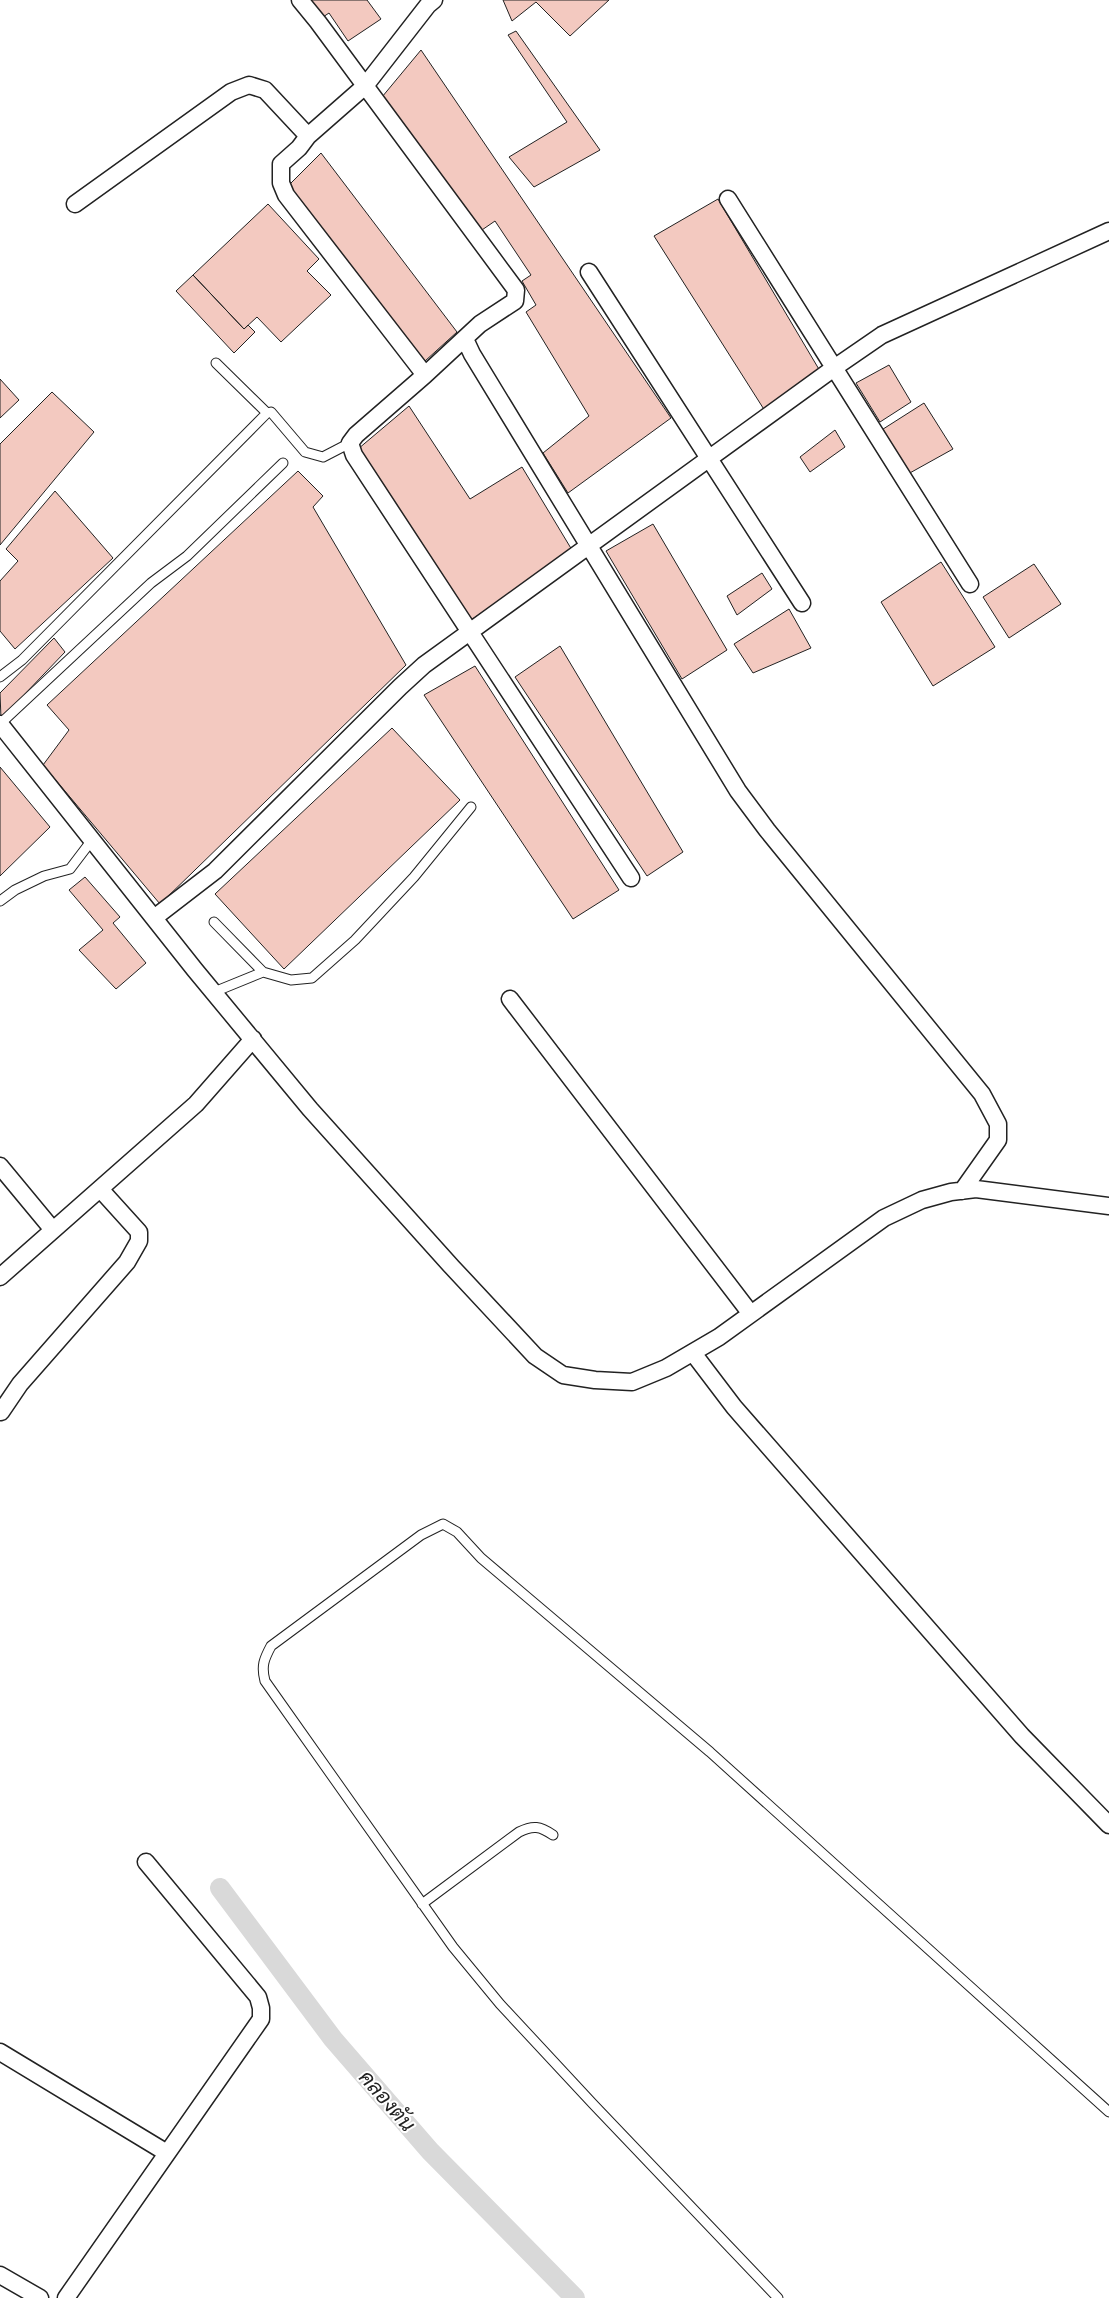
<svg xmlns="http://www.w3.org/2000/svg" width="1109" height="2298" viewBox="0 0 1109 2298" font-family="'Zilla Slab',Sarabun,serif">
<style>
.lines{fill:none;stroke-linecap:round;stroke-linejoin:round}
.canal{stroke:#d9d9d9;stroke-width:20}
.building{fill:#f3c9c0;stroke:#222}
.lane-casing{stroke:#222;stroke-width:11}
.street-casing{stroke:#222;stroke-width:19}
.lane{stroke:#fff;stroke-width:9}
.street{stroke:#fff;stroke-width:16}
.labels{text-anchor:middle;stroke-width:4;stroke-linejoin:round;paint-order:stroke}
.water-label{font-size:21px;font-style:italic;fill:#222;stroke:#fff}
</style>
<rect width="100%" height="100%" fill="#fff"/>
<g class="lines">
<path class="canal" d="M 220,1888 L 333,2039 L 430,2151 L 575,2298"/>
</g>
<path class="building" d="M 308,0 L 367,0 L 381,19 L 348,41 L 329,13 L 323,17 Z
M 503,0 L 609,0 L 570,36 L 536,2 L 512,21 Z
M 516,31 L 600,150 L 534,187 L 509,157 L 567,122 L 508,35 Z
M 421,50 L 671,418 L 568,493 L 543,453 L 589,416 L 526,312 L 536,305 L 522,281 L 531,275 L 495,221 L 479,232 L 382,97 Z
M 321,153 L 457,332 L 425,361 L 287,187 Z
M 718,199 L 820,371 L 765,411 L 654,236 Z
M 268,204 L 319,259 L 307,271 L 331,295 L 281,342 L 257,317 L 244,329 L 193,275 Z
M 193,275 L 244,329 L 248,325 L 255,332 L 234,353 L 176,291 Z
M 889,365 L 911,402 L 880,422 L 856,383 Z
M 0,379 L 19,400 L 0,418 Z
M 52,392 L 94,432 L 0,545 L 0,444 Z
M 924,403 L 953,449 L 908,474 L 880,431 Z
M 409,406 L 470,499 L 522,467 L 572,550 L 471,620 L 358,449 Z
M 835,430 L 845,447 L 810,472 L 800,457 Z
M 298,471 L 323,496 L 313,507 L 406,665 L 160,904 L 43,765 L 69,730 L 47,705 Z
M 55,491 L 113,558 L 15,649 L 0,631 L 0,581 L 18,561 L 6,549 Z
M 653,524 L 727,650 L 682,679 L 606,551 Z
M 941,562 L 995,647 L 933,686 L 881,602 Z
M 1034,564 L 1061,604 L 1009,638 L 983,597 Z
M 762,573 L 772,589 L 737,615 L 727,596 Z
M 789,609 L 811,648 L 753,673 L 734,644 Z
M 54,638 L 65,652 L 1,719 L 0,693 Z
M 560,646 L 683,852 L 647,876 L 515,677 Z
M 475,666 L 619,890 L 573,919 L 424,695 Z
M 392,728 L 460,800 L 284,969 L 215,894 Z
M 0,767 L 50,827 L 0,876 Z
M 85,877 L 120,917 L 113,923 L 146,963 L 116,989 L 79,950 L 103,930 L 69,890 Z"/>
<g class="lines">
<defs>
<path id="lane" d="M 216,363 L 267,413
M 0,677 L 22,660 L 267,413 L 271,412 L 305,452 L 323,457 L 350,443
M 0,724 L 151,583 L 187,556 L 283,463
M 0,901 L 15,890 L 44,876 L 70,869 L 92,840
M 214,922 L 263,972
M 214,992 L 263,972 L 291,980 L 312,978 L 355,940 L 414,877 L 471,807
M 422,1904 L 519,1832 C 533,1825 540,1826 553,1835
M 778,2298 L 593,2104 L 500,2004 L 453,1947 L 265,1681 C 261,1666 264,1659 271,1646 L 421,1535 L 443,1524 L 457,1532 L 481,1558 L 710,1752 L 1109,2112"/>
<path id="street" d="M 300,0 L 318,22 L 516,290 L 515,301 L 480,324 L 425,375 L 356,435 L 350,443 L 354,455 L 631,878
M 728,199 L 970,584
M 75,204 L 231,92 L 249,85 L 265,90 L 308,136
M 589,272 L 802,603
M 465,339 L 472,354 L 738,791 L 767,830 L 982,1094 L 998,1124 L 998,1140 L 962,1191
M 425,375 L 286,195 L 281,183 L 281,164 L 299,148 L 308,136 L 365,86 L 428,5 L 434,0
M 0,724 L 195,970 L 310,1109 L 452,1267 L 535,1356 L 563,1375 L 595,1380 L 632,1382 L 666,1368 L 719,1337 L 884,1218 L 922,1200 L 951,1192 L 976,1189 L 1109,1206
M 154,918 L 215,871 L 400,687 L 424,665 L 834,368 L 882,335 L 1109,231
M 510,999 L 751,1314
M 0,1166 L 53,1230
M 0,1277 L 196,1104 L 253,1039
M 693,1353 L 734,1407 L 1022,1736 L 1109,1825
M 1,1412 L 20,1384 L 127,1262 L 139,1241 L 139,1232 L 101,1190
M 0,2052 L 167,2153
M 0,2275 L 40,2298
M 66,2298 L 261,2019 L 261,2008 L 258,1997 L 146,1862"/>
</defs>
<use href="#lane" class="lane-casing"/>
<use href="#street" class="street-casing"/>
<use href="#lane" class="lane"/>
<use href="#street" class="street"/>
</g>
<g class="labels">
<g class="water-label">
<text transform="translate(387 2101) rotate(49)" y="7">คลองตัน</text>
</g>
</g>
</svg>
